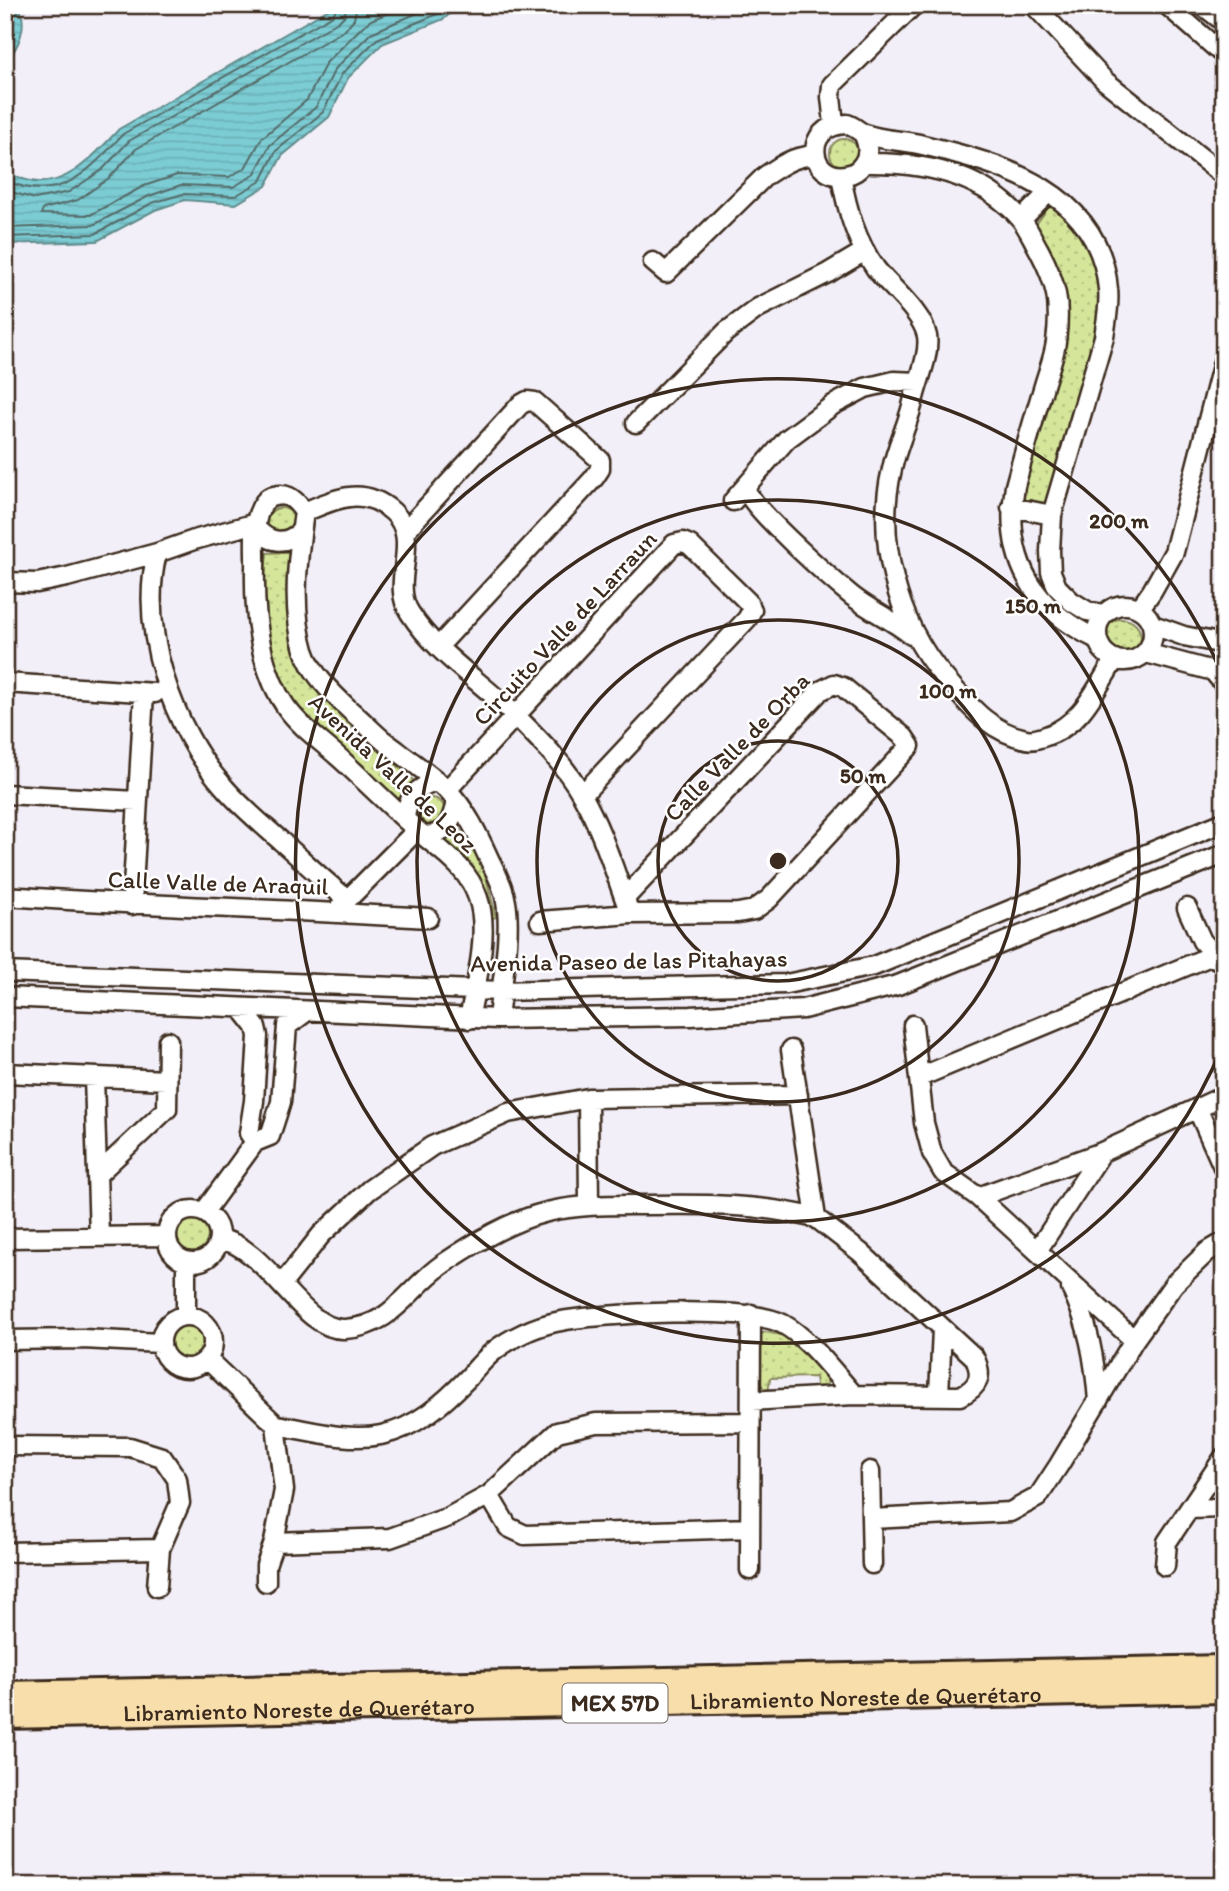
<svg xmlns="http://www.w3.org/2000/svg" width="1229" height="1891" viewBox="0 0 1229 1891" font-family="Itim,sans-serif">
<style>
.grass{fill:url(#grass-dots);stroke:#88885c;stroke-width:2}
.water{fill:url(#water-rules);stroke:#618b8b;stroke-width:2}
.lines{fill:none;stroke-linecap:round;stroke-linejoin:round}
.shore{stroke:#556b67;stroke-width:2}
.minor-casing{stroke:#3b2a1e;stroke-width:23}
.highway-casing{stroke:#3b2a1e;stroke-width:30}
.minor{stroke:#fff;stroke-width:18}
.highway{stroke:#f8deab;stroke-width:24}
.ring{fill:none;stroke:#3b2a1e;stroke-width:3.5}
.labels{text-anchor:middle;stroke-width:5;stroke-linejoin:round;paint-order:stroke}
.shield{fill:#fff;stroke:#766a62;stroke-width:2}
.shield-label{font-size:23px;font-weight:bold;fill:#3b2a1e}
.street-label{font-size:24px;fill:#3b2a1e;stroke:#fff}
.centre{fill:#3b2a1e;stroke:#fff;stroke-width:3.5}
.ring-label{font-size:21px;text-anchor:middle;font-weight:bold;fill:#3b2a1e;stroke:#fff;stroke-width:5;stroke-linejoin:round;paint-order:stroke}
</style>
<defs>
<pattern id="grass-dots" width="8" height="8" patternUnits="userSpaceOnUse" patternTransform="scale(1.75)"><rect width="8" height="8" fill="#d5e69a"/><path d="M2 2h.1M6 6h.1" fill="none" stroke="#b8c584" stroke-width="1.8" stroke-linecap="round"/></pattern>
<pattern id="water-rules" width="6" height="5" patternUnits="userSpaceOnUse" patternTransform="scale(1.75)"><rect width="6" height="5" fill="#7bccd4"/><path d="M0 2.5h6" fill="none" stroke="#6bafb6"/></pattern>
</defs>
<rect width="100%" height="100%" fill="#f3eff8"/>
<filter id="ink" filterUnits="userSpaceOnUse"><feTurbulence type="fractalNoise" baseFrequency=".0143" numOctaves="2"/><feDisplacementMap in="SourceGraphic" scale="14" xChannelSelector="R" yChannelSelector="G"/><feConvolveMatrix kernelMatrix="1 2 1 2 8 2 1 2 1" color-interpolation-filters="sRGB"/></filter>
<g filter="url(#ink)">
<path class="grass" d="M830 153a14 14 0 1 1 28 0a14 14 0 1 1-28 0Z
M 1053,207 C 1089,224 1104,282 1100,319 C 1098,338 1090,358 1085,376 C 1072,419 1060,462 1048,505 L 1027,504 L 1024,499 L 1024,490 L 1054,388 L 1067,326 L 1065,295 L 1061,280 L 1034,227 L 1048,208 Z
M267 522a14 14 0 1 1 28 0a14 14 0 1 1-28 0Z
M 290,552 C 290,595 282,646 311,683 C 323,698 339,711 353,724 L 347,736 L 367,753 L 377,746 L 418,785 L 399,803 C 386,786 367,774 352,759 C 333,742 313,726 297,707 C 260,665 261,605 267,553 Z
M1103 638a19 19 0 1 1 38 0a19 19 0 1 1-38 0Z
M417 812a14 14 0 1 1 28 0a14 14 0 1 1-28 0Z
M 458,827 L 483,865 L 496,917 L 490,919 L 442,844 Z
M174 1235a17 17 0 1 1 34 0a17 17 0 1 1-34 0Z
M168 1343a18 18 0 1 1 36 0a18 18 0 1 1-36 0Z
M 765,1332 L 783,1335 L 822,1371 L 828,1382 L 824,1388 L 817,1391 L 815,1377 L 770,1378 L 768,1393 C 751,1378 758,1356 759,1335 Z"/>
<path class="water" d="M 5,5 L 18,5 C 29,25 19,47 5,63 Z
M 336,5 L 460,5 L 444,19 L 382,44 L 348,78 L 329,117 L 282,156 L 266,186 L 236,204 L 185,200 L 155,210 L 97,241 L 5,244 L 5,168 C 10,175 15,176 23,179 C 62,194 95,155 119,129 Z"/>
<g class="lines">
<path class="shore" d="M 357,5 L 354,19 L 345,30 L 136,149 L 109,178 L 78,200 L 43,209 L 41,214 L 90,215 L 144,186 L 177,175 L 229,177 L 245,168 L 262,138 L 307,100 L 326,63 L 363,26 L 371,20 L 408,5
M 5,180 C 59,206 89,171 123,134 L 333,15 L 338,5
M 5,190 L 35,199 L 69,192 L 102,170 L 129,141 L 338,22 L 345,15 L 346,5
M 5,228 L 93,225 L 149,196 L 181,185 L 233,187 L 254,175 L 270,145 L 316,107 L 335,69 L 371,33 L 436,5
M 5,237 L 95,234 L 152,203 L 183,194 L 235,196 L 261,181 L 276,151 L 323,112 L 342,74 L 377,39 L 440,13 L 449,5"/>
<defs>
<path id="minor" d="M 1034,5 L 1105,81 L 1224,176
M 1167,5 L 1224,55
M 1202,5 L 1224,22
M 834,124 L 831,97 L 832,85 L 914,5
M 863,133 C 868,144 870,154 863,164 C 859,170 853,174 846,175 C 809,181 801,125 847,124 C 854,126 859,132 865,134 C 884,141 904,140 923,145 C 1004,164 1100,193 1108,289 C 1110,305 1106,322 1104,337 L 1052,515 L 1050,551 L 1051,572 L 1057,587 L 1071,601 L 1087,611 L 1103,614
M 865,163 C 921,162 981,173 1020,218 C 1028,227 1033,240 1039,250 C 1057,284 1061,304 1056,342 C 1054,358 1047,374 1043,389 C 1033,421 1024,453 1015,486 C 1003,557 1032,609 1097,639
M 841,176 C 847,210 856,241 876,269 C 891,288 922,312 927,336 C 930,355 918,380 914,398 C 909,422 897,445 892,469 C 875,539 897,623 944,677 C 968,704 989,732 1026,739 C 1034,741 1039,738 1046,736 C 1081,725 1096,689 1115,659
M 1022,219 L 1049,192
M 653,262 L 666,273 L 765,176 C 776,169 786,161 798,158 C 805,156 809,157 815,152
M 636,423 L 726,332 L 758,308 L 828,273 L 865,251
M 745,488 C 753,510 831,579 852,596 C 871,611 893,620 911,635
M 733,501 L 787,439 L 833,405 L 865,388 L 894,381 L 918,382
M 1011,507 L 1052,515
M 304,512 C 294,497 285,491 268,498 C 250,515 256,546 255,569 C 254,615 259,668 286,707 C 302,729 325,744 344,762 C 369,785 393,809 418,831 C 441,851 468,867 478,898 C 490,932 476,983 469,1019
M 304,512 C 298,555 291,607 304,650 C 312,675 333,694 352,712 C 363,721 373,732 384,741 C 405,757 428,772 447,790 C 467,810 479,837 491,863 C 498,876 504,888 506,902 C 512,936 501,985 498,1019
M 304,512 C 336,499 363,485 393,512 C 423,540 389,582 410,613 C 437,655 482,682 517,717 C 540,740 566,766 582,795 C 602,830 614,870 628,908
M 256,528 C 270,544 286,545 301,531
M 406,530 L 520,405 L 527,401 L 535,402 L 600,460 L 600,469 L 594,478 L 438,647
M 157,553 C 138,629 173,730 224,787 C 241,807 263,825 282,842 C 304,861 324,881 347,899
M 5,582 L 37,583 L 67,577 L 157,553 L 194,540 L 256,523
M1097 633a28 28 0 1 1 56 0a28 28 0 1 1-56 0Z
M 1140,608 L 1152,591 L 1174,552 L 1224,358
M 1153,625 L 1184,636 L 1224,644
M 1146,653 L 1213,671 L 1224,684
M 5,683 L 155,693
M 447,790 L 674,544 L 683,542 L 690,545 L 748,602 L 752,610 L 747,619 L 582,795
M 5,794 L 137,801
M 405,818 C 407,798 417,787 436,782
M 424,836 C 446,835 452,822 456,801
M 5,896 C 146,906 287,909 428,918
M 132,905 L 144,693
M 340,907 L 417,830
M 1187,908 L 1202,941 L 1224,966
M 540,921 L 631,914 L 738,913 L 754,910 L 769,899 L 910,746 L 904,737 L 843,687 L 834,684 L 820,691 L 625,898
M 5,972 L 501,991 L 786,984 L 874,966 L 1224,822
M 5,997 L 498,1019 L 691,1016 L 803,1009 L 898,985 L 1224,854
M 241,1008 L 256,1027 L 258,1036 L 254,1101 L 249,1133 L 255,1142
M 913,1025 L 924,1123 L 932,1153 L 943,1172 L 978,1197 L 1134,1340
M 5,1073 L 167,1080
M 94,1077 L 99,1237
M 920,1077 L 1213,955
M 588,1098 L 589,1205
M 1197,1108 L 1224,1169
M 98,1174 L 167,1109 L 168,1041
M 978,1197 L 1102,1152 L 1224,1096
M167 1236a26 26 0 1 1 52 0a26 26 0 1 1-52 0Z
M 204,1212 L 255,1142 L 270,1136 L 281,1102 L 287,1026 L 306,1012
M 5,1238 L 167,1236
M 219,1239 C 267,1246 302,1332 345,1329 C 393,1326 408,1288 443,1264 C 475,1242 510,1221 547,1212 C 580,1204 614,1205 647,1205 C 704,1204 760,1204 816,1218
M 1037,1251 L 1102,1152
M 282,1284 L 321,1235 L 369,1190 L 432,1146 L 508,1113 L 588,1098 L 798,1095
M 1071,1288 C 1089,1324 1095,1361 1098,1401
M 186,1316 L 186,1262
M161 1342a26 26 0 1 1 52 0a26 26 0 1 1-52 0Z
M 5,1340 L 83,1339 L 160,1343
M 207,1359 L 276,1425 L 284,1490 L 274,1542 L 266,1565 L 266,1582
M 939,1395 L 942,1329
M 751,1401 L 854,1395 L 960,1396 C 978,1388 984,1376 974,1357 L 860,1252 L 816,1218 L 791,1050
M 276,1425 C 310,1430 346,1442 381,1435 C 416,1428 444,1403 468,1378 C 476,1369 484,1359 494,1351 C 510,1338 536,1326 556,1322 C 598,1313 748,1305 783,1324 C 810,1339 834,1373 854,1395
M 5,1446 L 130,1447 L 162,1457 L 177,1479 L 180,1503 L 160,1549 L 157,1587
M 870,1471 L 872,1564
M 489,1495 L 508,1527 L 525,1535 L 750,1528
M 1189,1509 L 1224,1508
M 871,1519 L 1010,1512 L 1038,1497 L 1059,1465 L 1134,1340 L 1174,1284 L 1207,1252 L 1224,1242
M 274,1542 L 390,1538 L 449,1517 L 489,1495 L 557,1432 L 596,1423 L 750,1422
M 5,1552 L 160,1549
M 1165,1566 L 1167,1542 L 1224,1457
M 750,1570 L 751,1314"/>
<g id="highway">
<path d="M 5,1694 L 1224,1668"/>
<path id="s1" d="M 5,1716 L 1224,1690"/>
</g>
</defs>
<use href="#minor" class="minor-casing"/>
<use href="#highway" class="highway-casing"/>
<use href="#minor" class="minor"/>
<use href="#highway" class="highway"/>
</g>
</g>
<g class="ring">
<circle cx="778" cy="861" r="120"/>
<circle cx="778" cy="861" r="241"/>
<circle cx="778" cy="861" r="361"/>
<path d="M1223 1045A482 482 0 1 1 1223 677"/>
</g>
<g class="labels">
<rect class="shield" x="562.5" y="1683.5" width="105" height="39" rx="5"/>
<g class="shield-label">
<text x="615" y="1711">MEX 57D</text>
</g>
<g class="street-label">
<text transform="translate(565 628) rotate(-47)" y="8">Circuito Valle de Larraun</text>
<text transform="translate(737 747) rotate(-46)" y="8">Calle Valle de Orba</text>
<text transform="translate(393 773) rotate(43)" y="8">Avenida Valle de Leoz</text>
<text transform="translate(218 883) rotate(2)" y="8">Calle Valle de Araquil</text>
<text transform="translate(629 961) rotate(-1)" y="8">Avenida Paseo de las Pitahayas</text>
<text dy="8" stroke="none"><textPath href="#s1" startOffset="861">Libramiento Noreste de Querétaro</textPath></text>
<text dy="8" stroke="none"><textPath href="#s1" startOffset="294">Libramiento Noreste de Querétaro</textPath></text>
</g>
</g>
<circle cx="778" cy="861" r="10" class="centre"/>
<g class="ring-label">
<text x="1119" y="528">200 m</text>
<text x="1033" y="613">150 m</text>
<text x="948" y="698">100 m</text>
<text x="863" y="783">50 m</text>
</g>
<rect width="1229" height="1891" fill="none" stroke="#fff" stroke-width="28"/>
<rect x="14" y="14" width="1201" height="1863" fill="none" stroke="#3b2a1e" stroke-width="2.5" filter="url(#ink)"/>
</svg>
